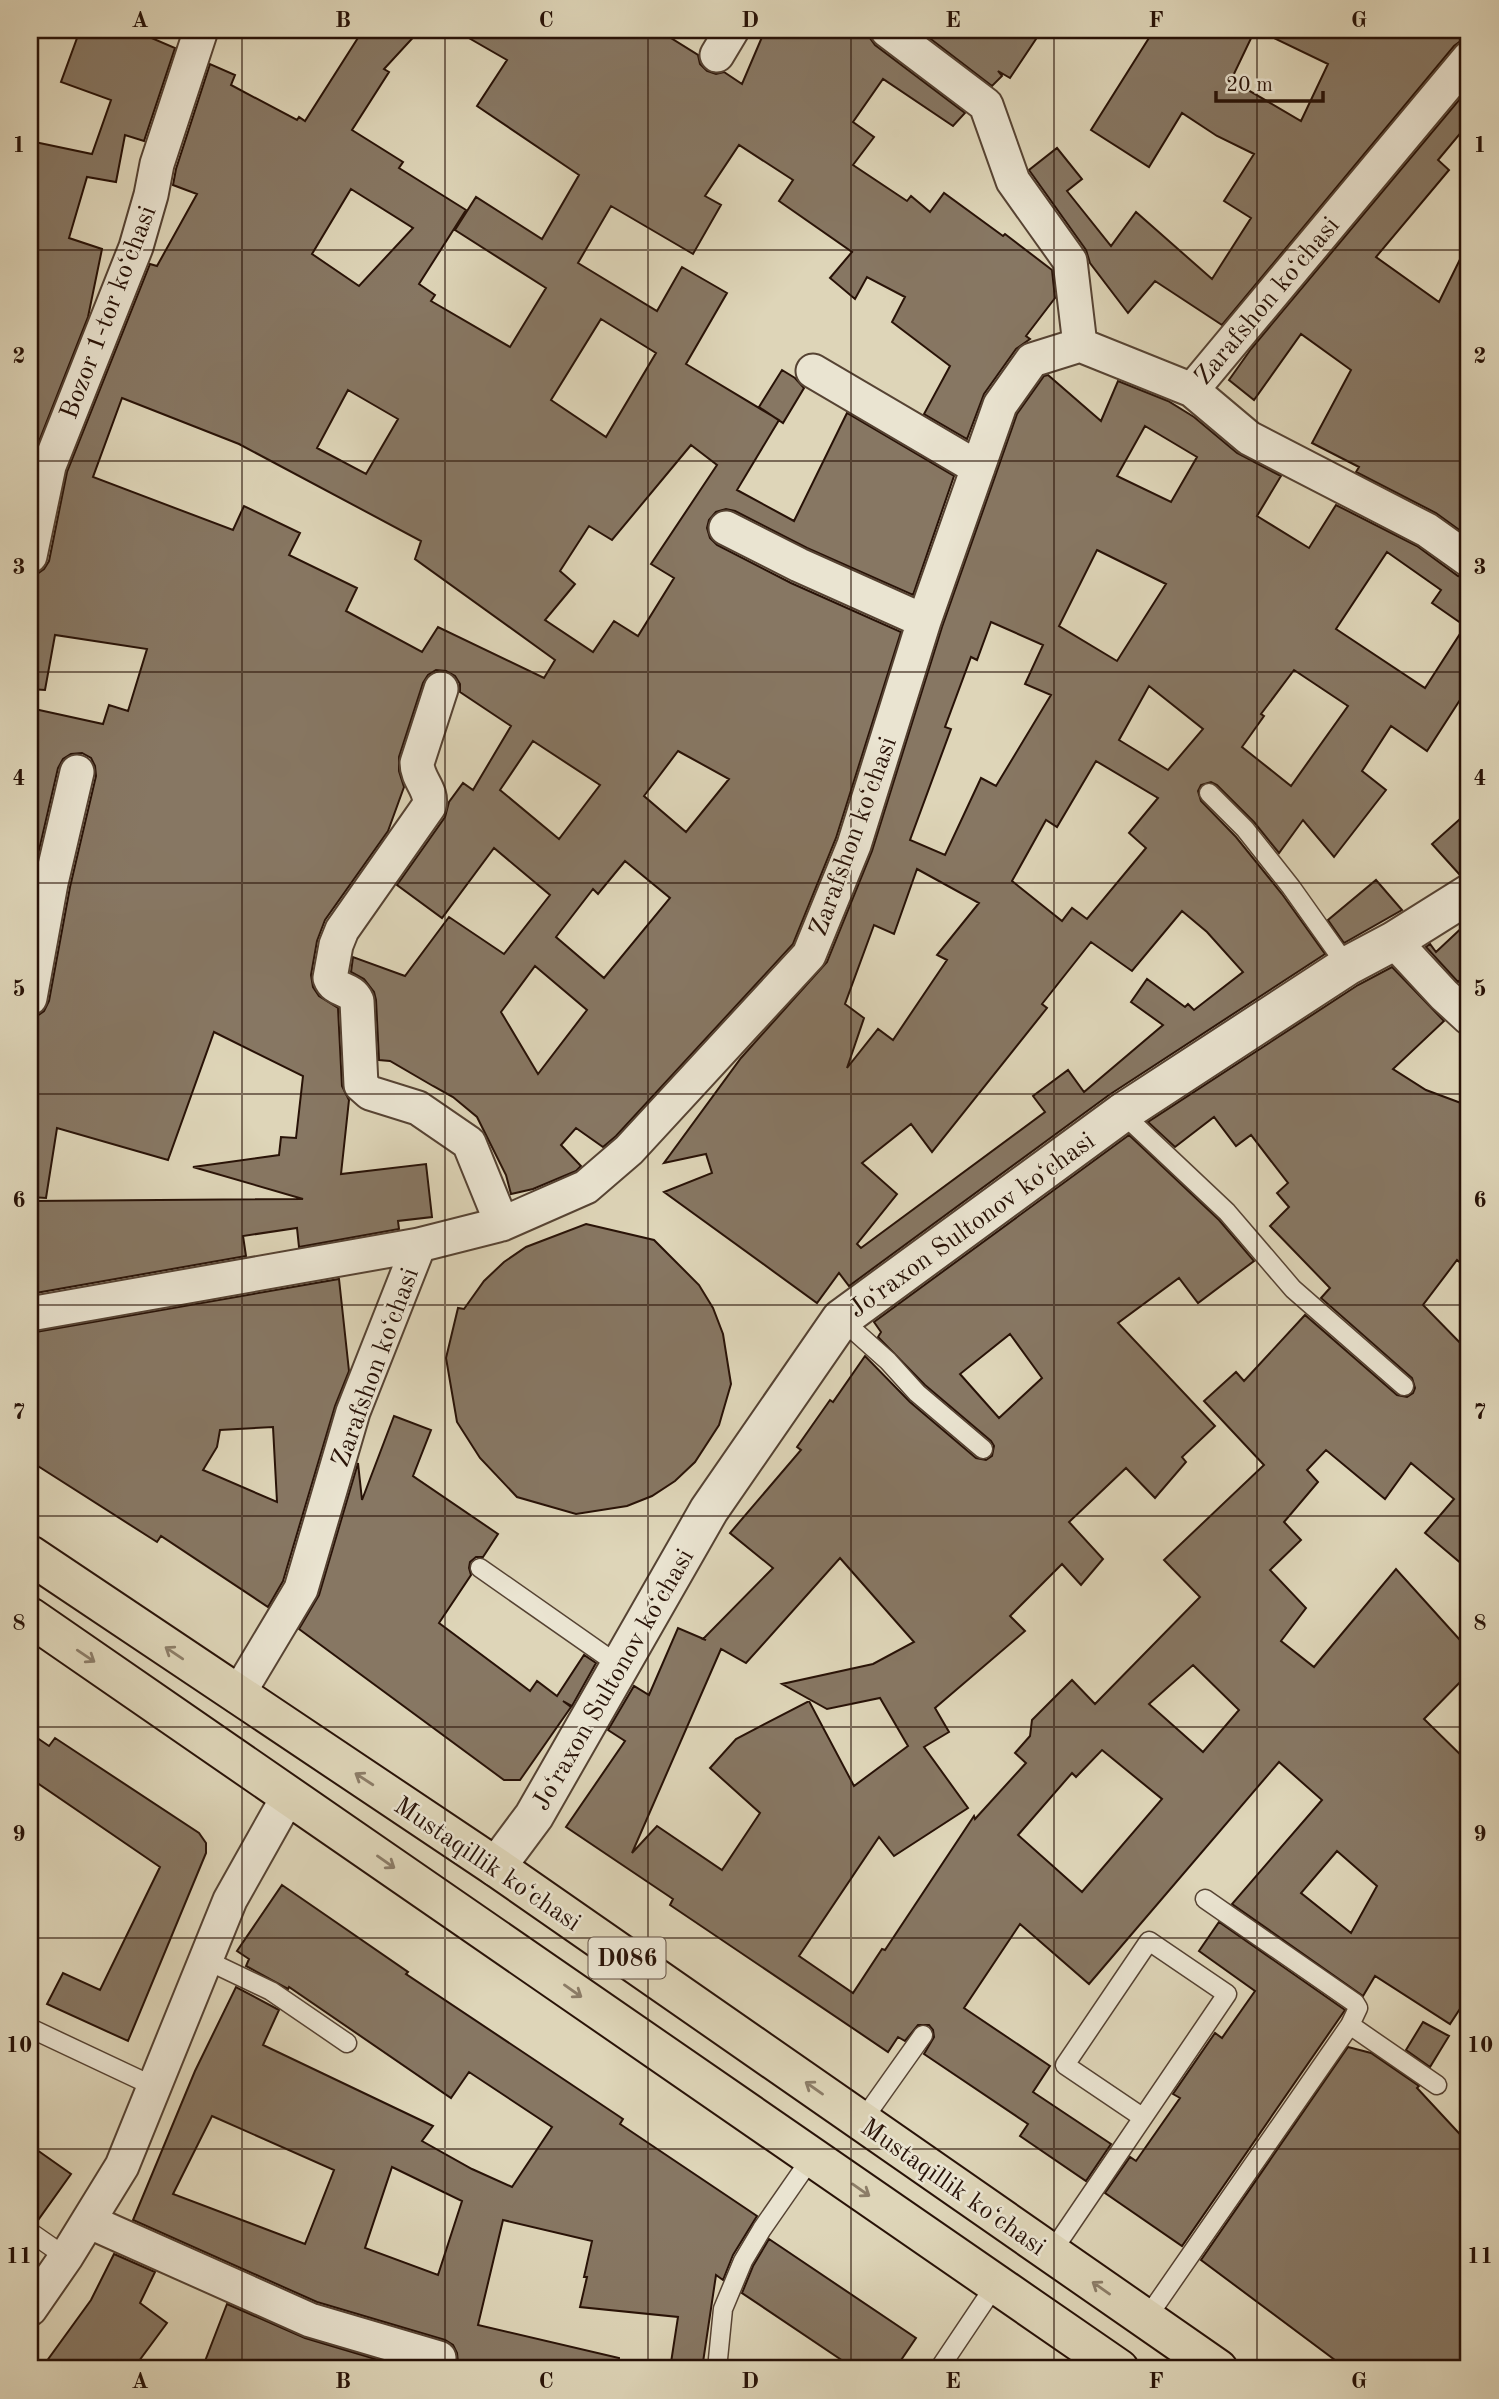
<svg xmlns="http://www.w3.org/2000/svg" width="1499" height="2399" viewBox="0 0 1499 2399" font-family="'Old Standard TT',serif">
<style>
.building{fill:#877763;stroke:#281207;stroke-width:2;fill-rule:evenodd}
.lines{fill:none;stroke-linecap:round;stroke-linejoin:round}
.service-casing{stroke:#564333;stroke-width:21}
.minor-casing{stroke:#564333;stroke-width:37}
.tertiary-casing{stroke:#564333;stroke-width:42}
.primary-casing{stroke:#281207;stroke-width:42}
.service{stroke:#eae4d1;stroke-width:18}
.minor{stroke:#eae4d1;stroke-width:33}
.tertiary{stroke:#eae4d1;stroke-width:38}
.primary{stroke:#ded5b8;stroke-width:38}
.oneway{stroke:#8c7d68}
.grid{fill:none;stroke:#281207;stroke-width:2;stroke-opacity:0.55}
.labels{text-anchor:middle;stroke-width:5;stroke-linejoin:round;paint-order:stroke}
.shield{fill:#eae4d1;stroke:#625144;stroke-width:2}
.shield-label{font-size:24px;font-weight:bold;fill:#281207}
.street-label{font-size:26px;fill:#281207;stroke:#eae4d1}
.neatline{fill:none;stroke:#281207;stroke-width:2.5}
.grid-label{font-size:23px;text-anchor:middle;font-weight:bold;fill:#281207}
</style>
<rect width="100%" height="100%" fill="#ded5b8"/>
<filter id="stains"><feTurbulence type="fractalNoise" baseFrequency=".00286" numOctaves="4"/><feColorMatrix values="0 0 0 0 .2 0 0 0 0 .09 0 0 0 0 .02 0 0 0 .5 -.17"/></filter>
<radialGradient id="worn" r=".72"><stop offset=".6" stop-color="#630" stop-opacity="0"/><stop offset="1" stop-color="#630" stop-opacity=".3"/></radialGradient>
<path class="building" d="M 80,30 L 133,30 L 175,48 L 144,141 L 125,135 L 116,182 L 87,177 L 69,238 L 102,249 L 88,317 L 30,464 L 30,141 L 92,154 L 111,100 L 61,82 Z
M 363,30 L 420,30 L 384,69 L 389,72 L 352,130 L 403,162 L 399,168 L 466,210 L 419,284 L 435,295 L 431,301 L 510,347 L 546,288 L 455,230 L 476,197 L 542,239 L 579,175 L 477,106 L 507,60 L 455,30 L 658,30 L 698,55 L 700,64 L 707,71 L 716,74 L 724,72 L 742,84 L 765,30 L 868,30 L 870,38 L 875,45 L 965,113 L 953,126 L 883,79 L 853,122 L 874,137 L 853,165 L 907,201 L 911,196 L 930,212 L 944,193 L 1003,236 L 1005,234 L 1052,270 L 1055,298 L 1026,336 L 1030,339 L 1016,349 L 984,394 L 967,439 L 924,414 L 950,366 L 892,322 L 905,297 L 867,277 L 855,299 L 830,278 L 852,252 L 779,201 L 793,180 L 739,145 L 705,196 L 721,205 L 693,254 L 611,206 L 578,263 L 657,311 L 682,267 L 727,293 L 686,364 L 779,420 L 737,490 L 794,521 L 847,413 L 954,476 L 913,595 L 807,548 L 735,511 L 726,509 L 716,512 L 709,520 L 707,528 L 710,538 L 717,545 L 791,583 L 901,632 L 836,838 L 793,944 L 616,1136 L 603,1147 L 576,1128 L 561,1145 L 581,1166 L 576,1171 L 533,1189 L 511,1194 L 506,1175 L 477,1117 L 453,1097 L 433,1086 L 390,1061 L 379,1060 L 376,1000 L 374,992 L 364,979 L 351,972 L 353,957 L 405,976 L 449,917 L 504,954 L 550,895 L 494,848 L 442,918 L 397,885 L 445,817 L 449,802 L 463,783 L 473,790 L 511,726 L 460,692 L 460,684 L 455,676 L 446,671 L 436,670 L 428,675 L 423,683 L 399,757 L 399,771 L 404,787 L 388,831 L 325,920 L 317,941 L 311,975 L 313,987 L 319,996 L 338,1008 L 342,1086 L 349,1100 L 341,1174 L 426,1164 L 432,1217 L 398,1221 L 399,1229 L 299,1247 L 297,1228 L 243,1236 L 246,1256 L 30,1294 L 30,1201 L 303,1199 L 193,1167 L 279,1155 L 281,1137 L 296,1138 L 303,1076 L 214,1032 L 168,1160 L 57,1128 L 46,1198 L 30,1197 L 30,1017 L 37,1016 L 44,1011 L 49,1001 L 70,887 L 96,776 L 95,766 L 91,758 L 82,753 L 71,754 L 63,759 L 58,768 L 37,859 L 30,858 L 30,779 L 36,749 L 30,748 L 30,708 L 103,724 L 109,705 L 128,711 L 147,649 L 55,635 L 45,690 L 30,689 L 30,575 L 37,574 L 44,569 L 49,561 L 67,472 L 150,264 L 157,266 L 197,194 L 173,185 L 176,169 L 210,64 L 235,75 L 231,85 L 297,120 L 299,117 L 305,121 ZM 351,189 L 413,228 L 359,286 L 312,254 ZM 601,319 L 656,353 L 606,437 L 551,400 ZM 348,390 L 398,419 L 366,474 L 317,448 ZM 122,398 L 239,444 L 421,541 L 415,559 L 555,660 L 544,678 L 438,627 L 422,652 L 346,611 L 357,588 L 289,555 L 300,533 L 244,506 L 233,530 L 93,477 ZM 691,445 L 717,465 L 651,564 L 674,578 L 638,636 L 614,621 L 593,652 L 545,620 L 575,584 L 560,571 L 589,526 L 612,540 ZM 533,741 L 600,785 L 559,839 L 500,790 ZM 678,751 L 729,779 L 686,832 L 644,796 ZM 625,861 L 670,898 L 604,978 L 556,937 L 593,889 L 598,894 ZM 535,966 L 587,1010 L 538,1074 L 501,1012 Z
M 919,30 L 1042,30 L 1010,78 L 998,71 L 1002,76 L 992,86 Z
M 1154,30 L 1255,30 L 1231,80 L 1301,121 L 1328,64 L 1257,30 L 1469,30 L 1469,39 L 1462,40 L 1454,46 L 1222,325 L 1155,281 L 1128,313 L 1090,263 L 1086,250 L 1029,170 L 1057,148 L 1082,179 L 1067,191 L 1111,246 L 1136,212 L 1212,279 L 1251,218 L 1224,201 L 1254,154 L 1217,136 L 1182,113 L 1149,167 L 1091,130 Z
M 1469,88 L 1469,123 L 1438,160 L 1449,170 L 1376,257 L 1439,302 L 1469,241 L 1469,537 L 1436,513 L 1356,472 L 1359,467 L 1312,443 L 1351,370 L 1301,334 L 1254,400 L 1229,380 L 1251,349 Z
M 782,370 L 795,378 L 804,388 L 783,423 L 759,407 Z
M 1048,375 L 1101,421 L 1118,381 L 1168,401 L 1194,417 L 1237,453 L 1281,476 L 1257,516 L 1309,548 L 1336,505 L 1417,546 L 1458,576 L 1469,579 L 1469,686 L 1427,751 L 1391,726 L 1362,771 L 1386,790 L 1334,857 L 1303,820 L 1279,853 L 1254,822 L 1217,785 L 1211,782 L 1201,785 L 1198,791 L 1201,801 L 1236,837 L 1282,894 L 1325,954 L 1109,1095 L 849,1286 L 839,1273 L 817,1303 L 664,1192 L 712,1173 L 706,1154 L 664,1163 L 741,1058 L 827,962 L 872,851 L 942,627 L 1017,414 L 1044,376 ZM 1145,426 L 1197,457 L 1171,502 L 1117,476 ZM 1097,550 L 1166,584 L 1117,661 L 1059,626 ZM 1387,552 L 1441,590 L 1432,603 L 1465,626 L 1425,688 L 1336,629 ZM 991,622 L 1043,645 L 1025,684 L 1051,695 L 996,786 L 981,778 L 945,855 L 910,840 L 951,729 L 945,727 L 971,657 L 977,660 ZM 1294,670 L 1348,706 L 1291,786 L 1242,747 L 1264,716 L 1261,714 ZM 1149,686 L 1203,729 L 1168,770 L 1119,740 ZM 1096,761 L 1158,798 L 1129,833 L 1146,848 L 1087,919 L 1072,908 L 1062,921 L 1012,881 L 1046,820 L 1057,827 ZM 917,869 L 979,903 L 937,955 L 947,960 L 893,1040 L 878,1029 L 847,1068 L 864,1018 L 845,1004 L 874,925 L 894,934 ZM 1182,911 L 1207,932 L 1243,972 L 1194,1010 L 1188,1004 L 1185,1007 L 1147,979 L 1131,1002 L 1163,1025 L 1084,1092 L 1068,1070 L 1033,1096 L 1045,1112 L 861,1248 L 857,1244 L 897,1194 L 862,1163 L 911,1124 L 932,1152 L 1047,1008 L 1042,1004 L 1091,942 L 1132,971 Z
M 1469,811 L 1469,872 L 1460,875 L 1432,844 Z
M 1376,880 L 1402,910 L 1344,943 L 1328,920 Z
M 1469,921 L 1469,972 L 1458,982 L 1426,947 L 1430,944 L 1436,952 Z
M 1392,967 L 1444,1021 L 1393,1069 L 1426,1090 L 1469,1106 L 1469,1270 L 1457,1260 L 1423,1305 L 1469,1352 L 1469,1570 L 1425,1533 L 1454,1499 L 1411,1463 L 1385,1499 L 1326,1450 L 1307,1470 L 1318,1482 L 1284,1522 L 1301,1540 L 1270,1570 L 1306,1608 L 1281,1641 L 1314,1667 L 1396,1569 L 1469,1650 L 1469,1673 L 1424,1719 L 1469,1763 L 1469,1995 L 1450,2024 L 1375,1976 L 1363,1996 L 1232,1904 L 1322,1800 L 1279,1762 L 1089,1984 L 1020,1924 L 964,2008 L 1050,2066 L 1033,2092 L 1111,2144 L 1086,2181 L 1020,2136 L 1028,2124 L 924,2054 L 934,2037 L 933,2030 L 929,2025 L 918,2025 L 905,2041 L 898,2037 L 888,2052 L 670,1905 L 673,1899 L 566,1827 L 625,1741 L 608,1730 L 634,1686 L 649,1695 L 678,1628 L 706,1640 L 703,1639 L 773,1568 L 730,1533 L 801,1450 L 797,1447 L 830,1400 L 833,1402 L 865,1356 L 910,1402 L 976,1458 L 986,1460 L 992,1456 L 994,1446 L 991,1441 L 925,1385 L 878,1337 L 881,1332 L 874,1322 L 1129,1135 L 1219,1220 L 1254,1261 L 1198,1303 L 1179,1278 L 1118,1323 L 1215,1426 L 1182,1457 L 1186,1462 L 1155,1498 L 1126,1468 L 1069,1522 L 1103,1559 L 1081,1585 L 1062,1564 L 1010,1616 L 1025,1631 L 935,1708 L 949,1732 L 924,1747 L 968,1808 L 894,1856 L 879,1837 L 799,1956 L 853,1993 L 882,1949 L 885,1950 L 974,1816 L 975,1819 L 1026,1763 L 1015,1753 L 1030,1736 L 1032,1720 L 1072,1680 L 1095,1704 L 1200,1597 L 1164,1560 L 1264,1465 L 1204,1401 L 1236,1372 L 1244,1381 L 1305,1315 L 1397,1395 L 1407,1397 L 1413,1393 L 1415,1388 L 1412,1378 L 1321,1298 L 1330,1288 L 1270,1226 L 1289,1207 L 1277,1193 L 1288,1183 L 1251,1135 L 1236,1146 L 1214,1117 L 1175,1147 L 1148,1122 L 1358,985 ZM 1010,1334 L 1042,1378 L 999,1418 L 960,1374 ZM 840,1558 L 914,1642 L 873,1664 L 782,1684 L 827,1709 L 880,1698 L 908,1746 L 854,1786 L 809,1701 L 736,1739 L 710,1768 L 760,1813 L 722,1870 L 657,1826 L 632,1853 L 721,1649 L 746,1663 ZM 1193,1665 L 1239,1710 L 1203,1752 L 1149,1704 ZM 1102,1750 L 1162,1799 L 1082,1892 L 1018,1835 L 1072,1773 L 1076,1777 ZM 1337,1851 L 1377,1886 L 1351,1933 L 1301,1893 Z
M 586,1224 L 654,1240 L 699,1285 L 713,1308 L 723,1334 L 731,1384 L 719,1425 L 695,1462 L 675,1481 L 652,1496 L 627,1506 L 576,1514 L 517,1497 L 480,1458 L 457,1422 L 446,1358 L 458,1308 L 464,1309 L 484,1281 L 504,1262 L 526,1247 Z
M 339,1279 L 349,1371 L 335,1406 L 283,1581 L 268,1607 L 161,1536 L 157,1542 L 30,1461 L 30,1333 ZM 273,1427 L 277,1502 L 203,1470 L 217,1447 L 220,1430 Z
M 394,1416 L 431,1430 L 413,1476 L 498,1534 L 483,1557 L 476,1557 L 470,1562 L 469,1568 L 471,1575 L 439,1623 L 530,1691 L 537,1681 L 557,1696 L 584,1655 L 596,1663 L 572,1706 L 563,1701 L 571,1707 L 520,1780 L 504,1780 L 299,1629 L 319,1595 L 358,1463 L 362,1500 Z
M 30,1733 L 49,1746 L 55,1738 L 199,1833 L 206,1843 L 206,1853 L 128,2041 L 47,2004 L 63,1973 L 100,1990 L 160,1867 L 30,1778 Z
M 282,1885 L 408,1972 L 406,1974 L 623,2119 L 620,2124 L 757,2216 L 733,2255 L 723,2280 L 716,2275 L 702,2369 L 670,2369 L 678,2317 L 580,2307 L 587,2277 L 584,2277 L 592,2241 L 503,2220 L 478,2325 L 619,2358 L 618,2369 L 454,2369 L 458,2363 L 457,2353 L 453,2345 L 445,2340 L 317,2302 L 133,2220 L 195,2071 L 236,1987 L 279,2010 L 263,2045 L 433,2126 L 422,2141 L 472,2169 L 512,2187 L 552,2127 L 469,2072 L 451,2098 L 289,1987 L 288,1989 L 246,1966 L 249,1959 L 237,1951 ZM 212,2116 L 334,2170 L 305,2244 L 173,2194 ZM 392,2167 L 462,2201 L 438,2275 L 365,2248 Z
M 1219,1922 L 1345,2010 L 1182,2246 L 1105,2193 L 1130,2157 L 1136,2161 L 1180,2098 L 1173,2094 L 1215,2033 L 1222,2038 L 1255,1991 L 1199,1951 Z
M 1423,2022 L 1449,2036 L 1430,2067 L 1406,2050 Z
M 1348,2047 L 1371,2053 L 1419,2086 L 1417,2088 L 1469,2144 L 1469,2351 L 1455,2369 L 1347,2369 L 1201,2260 Z
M 30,2145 L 71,2174 L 36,2223 L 30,2221 Z
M 769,2239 L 916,2338 L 895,2369 L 855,2369 L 742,2293 L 753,2266 Z
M 114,2254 L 155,2272 L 140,2303 L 167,2323 L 133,2369 L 41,2369 L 91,2300 Z
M 227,2304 L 305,2338 L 409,2369 L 202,2369 Z"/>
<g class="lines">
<defs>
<path id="service" d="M 1209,793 L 1245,829 L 1291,887 L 1347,966
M 1122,1113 L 1227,1212 L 1293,1289 L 1404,1386
M 841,1319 L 888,1361 L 917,1393 L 983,1449
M 480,1568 L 620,1666
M 206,1960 L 271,1991 L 347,2043
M 1350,2025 L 1437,2085
M 30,2028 L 153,2086
M 862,2121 L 923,2035
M 30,2232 L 66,2257
M 1051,2253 L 1227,1994 L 1149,1941 L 1065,2065 L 1142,2117
M 1146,2319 L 1350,2025 L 1358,2008 L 1355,2003 L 1205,1899
M 717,2369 L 723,2309 L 743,2261 L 762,2229 L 812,2157
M 939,2369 L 996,2284"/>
<path id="minor" d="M 887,30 L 986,105 L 1013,181 L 1070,261 L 1080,345
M 717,55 L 732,30
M 813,371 L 978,468
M 1192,390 L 1469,58
M 726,528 L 799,565 L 924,621
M 30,556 L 49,466 L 136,247 L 151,195 L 157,164 L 201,30
M 441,689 L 417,763 C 417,780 433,790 429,806 L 342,930 L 336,945 L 330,978 C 335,992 351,987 357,1001 L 361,1085 L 370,1093 L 418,1108 L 469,1143 L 502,1224
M 30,877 L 51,883 L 30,998
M 51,883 L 77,772
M 1394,941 L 1444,995 L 1469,1018
M 30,1314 L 419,1245
M 237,1696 L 301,1589 L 353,1412 L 419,1245 L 502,1224 L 586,1187 L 629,1150 L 809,955 L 854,845 L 924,621 L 1000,405 L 1032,360 L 1080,345 L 1192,390 L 1249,438 L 1427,530 L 1469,560
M 88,2221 L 310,2320 L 439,2358
M 30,2309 L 66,2257 L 122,2166 L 230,1900 L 289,1795"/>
<path id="tertiary" d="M 496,1867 L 534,1816 L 709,1510 L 841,1319 L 1122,1113 L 1347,966 L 1394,941 L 1469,894"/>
<path id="primary" d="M 30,1555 L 496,1867 L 1218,2369
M 30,1617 L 1119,2369"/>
</defs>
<use href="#service" class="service-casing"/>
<use href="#minor" class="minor-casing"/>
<use href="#tertiary" class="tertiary-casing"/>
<use href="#primary" class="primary-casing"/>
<use href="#service" class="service"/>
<use href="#minor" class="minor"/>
<use href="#tertiary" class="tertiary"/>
<use href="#primary" class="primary"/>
</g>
<defs><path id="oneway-shaft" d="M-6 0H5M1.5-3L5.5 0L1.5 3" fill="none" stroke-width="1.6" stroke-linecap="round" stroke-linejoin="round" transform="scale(1.75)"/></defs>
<g class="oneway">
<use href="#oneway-shaft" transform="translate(174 1653) rotate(-146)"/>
<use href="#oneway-shaft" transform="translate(86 1656) rotate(34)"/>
<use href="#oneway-shaft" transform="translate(364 1779) rotate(-147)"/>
<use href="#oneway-shaft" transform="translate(386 1862) rotate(35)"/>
<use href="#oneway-shaft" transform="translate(573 1991) rotate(35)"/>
<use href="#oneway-shaft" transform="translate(814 2088) rotate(-145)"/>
<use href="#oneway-shaft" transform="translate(861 2190) rotate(35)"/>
<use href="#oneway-shaft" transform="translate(1101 2288) rotate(-145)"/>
</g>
<path class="grid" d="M 242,30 L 242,2369M 445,30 L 445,2369M 648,30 L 648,2369M 851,30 L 851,2369M 1054,30 L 1054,2369M 1257,30 L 1257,2369M 30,250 L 1469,250M 30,461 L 1469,461M 30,672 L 1469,672M 30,883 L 1469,883M 30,1094 L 1469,1094M 30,1305 L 1469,1305M 30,1516 L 1469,1516M 30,1727 L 1469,1727M 30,1938 L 1469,1938M 30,2149 L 1469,2149"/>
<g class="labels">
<rect class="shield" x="588.5" y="1937.5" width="77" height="41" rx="5"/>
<g class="shield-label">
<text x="627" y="1966">D086</text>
</g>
<g class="street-label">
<text transform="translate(1266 300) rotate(-50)" y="9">Zarafshon koʻchasi</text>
<text transform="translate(107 312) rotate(-69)" y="9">Bozor 1-tor koʻchasi</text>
<text transform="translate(852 836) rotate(-70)" y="9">Zarafshon koʻchasi</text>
<text transform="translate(971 1224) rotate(-36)" y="9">Joʻraxon Sultonov koʻchasi</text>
<text transform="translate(374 1367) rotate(-70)" y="9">Zarafshon koʻchasi</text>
<text transform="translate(612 1679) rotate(-60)" y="9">Joʻraxon Sultonov koʻchasi</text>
<text transform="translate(488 1863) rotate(34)" y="9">Mustaqillik koʻchasi</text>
<text transform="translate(954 2186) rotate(35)" y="9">Mustaqillik koʻchasi</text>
</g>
</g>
<rect width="1499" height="2399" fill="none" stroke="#ded5b8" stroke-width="77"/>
<path d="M1216 91v10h107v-10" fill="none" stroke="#281207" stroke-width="3.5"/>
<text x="1226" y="91" font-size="21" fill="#281207" stroke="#eae4d1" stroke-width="5" paint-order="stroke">20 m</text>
<rect x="38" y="38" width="1422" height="2322" class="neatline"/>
<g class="grid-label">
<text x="140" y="27">A</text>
<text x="343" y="27">B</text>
<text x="546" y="27">C</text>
<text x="750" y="27">D</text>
<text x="953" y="27">E</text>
<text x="1156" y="27">F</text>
<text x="1359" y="27">G</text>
<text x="19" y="152">1</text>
<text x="1480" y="152">1</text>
<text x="19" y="363">2</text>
<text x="1480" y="363">2</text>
<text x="19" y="574">3</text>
<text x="1480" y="574">3</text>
<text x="19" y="785">4</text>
<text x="1480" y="785">4</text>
<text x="19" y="996">5</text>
<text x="1480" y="996">5</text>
<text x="19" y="1207">6</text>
<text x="1480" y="1207">6</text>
<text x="19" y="1419">7</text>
<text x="1480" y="1419">7</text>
<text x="19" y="1630">8</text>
<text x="1480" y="1630">8</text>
<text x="19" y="1841">9</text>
<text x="1480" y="1841">9</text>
<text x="19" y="2052">10</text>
<text x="1480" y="2052">10</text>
<text x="19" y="2263">11</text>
<text x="1480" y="2263">11</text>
<text x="140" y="2388">A</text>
<text x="343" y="2388">B</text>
<text x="546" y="2388">C</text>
<text x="750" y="2388">D</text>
<text x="953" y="2388">E</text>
<text x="1156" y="2388">F</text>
<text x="1359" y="2388">G</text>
</g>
<rect width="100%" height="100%" filter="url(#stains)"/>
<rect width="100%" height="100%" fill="url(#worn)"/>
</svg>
